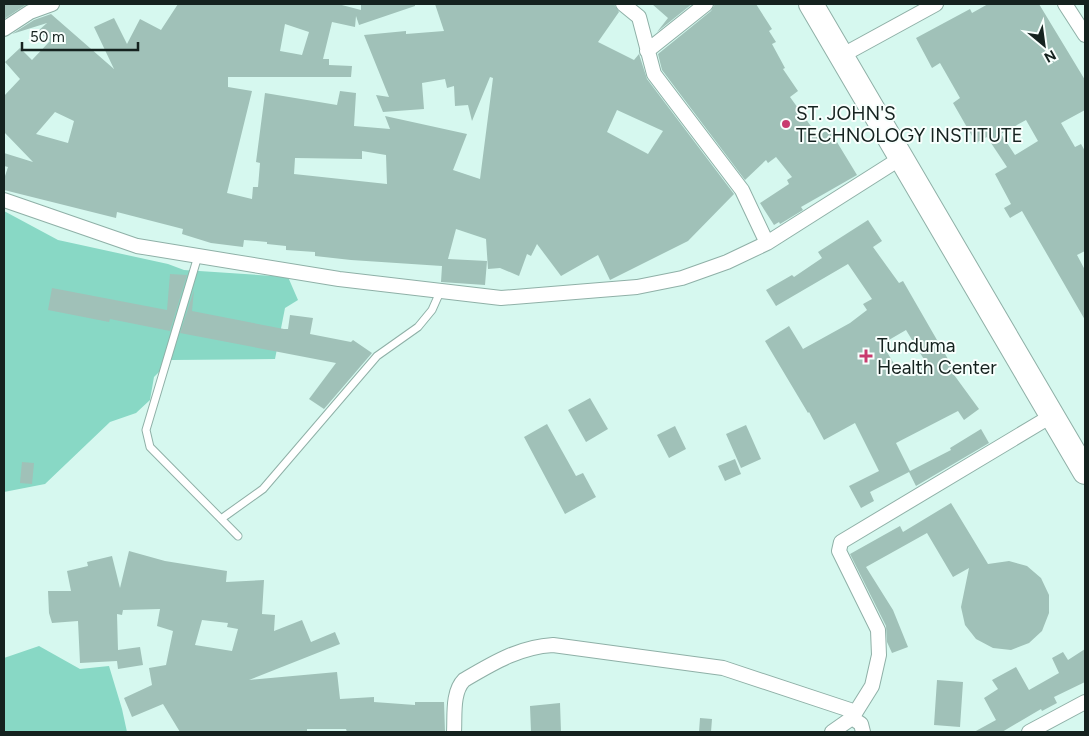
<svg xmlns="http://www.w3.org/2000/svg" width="1089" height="736" viewBox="0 0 1089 736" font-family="Figtree,sans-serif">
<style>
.green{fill:#88d8c5}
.building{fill:#a0c1b8;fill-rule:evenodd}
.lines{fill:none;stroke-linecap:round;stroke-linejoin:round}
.service-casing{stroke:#8fb0a7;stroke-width:9}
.minor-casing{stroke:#8fb0a7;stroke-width:16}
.trunk-casing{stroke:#8fb0a7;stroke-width:26}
.service{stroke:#fff;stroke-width:7}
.minor{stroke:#fff;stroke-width:14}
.trunk{stroke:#fff;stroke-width:24}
.poi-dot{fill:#c83c6f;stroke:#f8fffd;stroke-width:2}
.labels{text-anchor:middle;stroke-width:4;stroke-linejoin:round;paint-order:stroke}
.poi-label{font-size:19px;fill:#15221f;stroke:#f8fffd;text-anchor:start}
</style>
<rect width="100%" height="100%" fill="#d6f8ef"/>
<path class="green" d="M 4,211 L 58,240 L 168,264 L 184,270 L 288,277 L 298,300 L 285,308 L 275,359 L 171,360 L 154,377 L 150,400 L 136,413 L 110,422 L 45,484 L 4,492 Z
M 39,646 L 80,669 L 109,666 L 122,709 L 127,732 L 4,732 L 4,658 Z"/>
<path class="building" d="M 4,4 L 27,4 L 4,19 Z
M 178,4 L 338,4 L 361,10 L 361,4 L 415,4 L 415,6 L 359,25 L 356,16 L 355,27 L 332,22 L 323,59 L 329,59 L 329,65 L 352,66 L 351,77 L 228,77 L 228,87 L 252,91 L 227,193 L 252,199 L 253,187 L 258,187 L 260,163 L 256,162 L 265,93 L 337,105 L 340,91 L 356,93 L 354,126 L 390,129 L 385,116 L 467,134 L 453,170 L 480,179 L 493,78 L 490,77 L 472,121 L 468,105 L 455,106 L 454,86 L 447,88 L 445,79 L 422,83 L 424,109 L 383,112 L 376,95 L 389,97 L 364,35 L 406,31 L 406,34 L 444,31 L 435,4 L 614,4 L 619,12 L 598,42 L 634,60 L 639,54 L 647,79 L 734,194 L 688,241 L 610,280 L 598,255 L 561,276 L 537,244 L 531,256 L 527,254 L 519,276 L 500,268 L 488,269 L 486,239 L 456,229 L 448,259 L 487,261 L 485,285 L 441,282 L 442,266 L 351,260 L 315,256 L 315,252 L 286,250 L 286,246 L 267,244 L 267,242 L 244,240 L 243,247 L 211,243 L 182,234 L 183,229 L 117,212 L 116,218 L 4,190 L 4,179 L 8,167 L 4,166 L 4,153 L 33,162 L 4,132 L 4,96 L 20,79 L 5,62 L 20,48 L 32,60 L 50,41 L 38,31 L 47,23 L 12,34 L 34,20 L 51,14 L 114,69 L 94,27 L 114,18 L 127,44 L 140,19 L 161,30 ZM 285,24 L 309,32 L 302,55 L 280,51 ZM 617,110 L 663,131 L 648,154 L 607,132 ZM 55,112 L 74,121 L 68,143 L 36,134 ZM 362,151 L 386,155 L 387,184 L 294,174 L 295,158 L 362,159 Z
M 652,4 L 692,4 L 657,32 L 668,18 Z
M 715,4 L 756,4 L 772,29 L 769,31 L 776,42 L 772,44 L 785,68 L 783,69 L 798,91 L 790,97 L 818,136 L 829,129 L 857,175 L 801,207 L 803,210 L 780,224 L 779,222 L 774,225 L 760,203 L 789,184 L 787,180 L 792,177 L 776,157 L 768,163 L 766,160 L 745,180 L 662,70 L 658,54 L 711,11 Z
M 988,4 L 1039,4 L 1085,80 L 1085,110 L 1061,123 L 1075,147 L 1081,144 L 1085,151 L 1085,251 L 1077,255 L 1085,270 L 1085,320 L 1022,211 L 1010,218 L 1004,208 L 1011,204 L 995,174 L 1007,167 L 987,137 L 976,143 L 953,103 L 960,98 L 940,63 L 932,68 L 916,38 L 970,9 L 972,13 ZM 1026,120 L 1038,141 L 1015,155 L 1001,134 Z
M 868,220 L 882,241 L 873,247 L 899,283 L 903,281 L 952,366 L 949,368 L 979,409 L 964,420 L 958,411 L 896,443 L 910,471 L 951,450 L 950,448 L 981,429 L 989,443 L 916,486 L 909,472 L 870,492 L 874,501 L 861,508 L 849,486 L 879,471 L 855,423 L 824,440 L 809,412 L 808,413 L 765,341 L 789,326 L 803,349 L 850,323 L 867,310 L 863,304 L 872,299 L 848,264 L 776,306 L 766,290 L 792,275 L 794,277 L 822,258 L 818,252 ZM 906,330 L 925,361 L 901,375 L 882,344 Z
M 170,274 L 187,275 L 170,331 L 110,319 L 109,322 L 48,310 L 52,288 L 167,310 Z
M 194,290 L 192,311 L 284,329 L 288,329 L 290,315 L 313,318 L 310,334 L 351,342 L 353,340 L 372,353 L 324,409 L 309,399 L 336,363 L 180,333 Z
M 590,398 L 608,429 L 586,442 L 568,410 Z
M 547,424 L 576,476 L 583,473 L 596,497 L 565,514 L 524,437 Z
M 746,425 L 761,459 L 741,468 L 726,434 Z
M 675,426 L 686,449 L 669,458 L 657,435 Z
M 735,459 L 741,474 L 725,481 L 718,466 Z
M 22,462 L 34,463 L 32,484 L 20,483 Z
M 951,503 L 988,564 L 1009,561 L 1027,566 L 1041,578 L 1049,595 L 1049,613 L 1042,631 L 1029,643 L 1011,650 L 993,648 L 976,639 L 965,625 L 961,607 L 969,568 L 953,577 L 927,533 L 866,567 L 893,610 L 908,647 L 892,653 L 887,642 L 886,626 L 850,554 L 900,526 L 903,532 Z
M 129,551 L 165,561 L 227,571 L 226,582 L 264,580 L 262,614 L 275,615 L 274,631 L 302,620 L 311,642 L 335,632 L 340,644 L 249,680 L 337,672 L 340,699 L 374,697 L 374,702 L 415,705 L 415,702 L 444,702 L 445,732 L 347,732 L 346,729 L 307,729 L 307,732 L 180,732 L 163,704 L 132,717 L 124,698 L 152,685 L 149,668 L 166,665 L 173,631 L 157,626 L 160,609 L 123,610 L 122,615 L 117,614 L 118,650 L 140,647 L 143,665 L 118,669 L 117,661 L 80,663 L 78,621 L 52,623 L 49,613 L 48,591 L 71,591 L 67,571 L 88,566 L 87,562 L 112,556 L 120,588 ZM 202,620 L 228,623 L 227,627 L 238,629 L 232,651 L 195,645 Z
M 1085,649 L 1085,682 L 1054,697 L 1057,703 L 1042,711 L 1041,709 L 1002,732 L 974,732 L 996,720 L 984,698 L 998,689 L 992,680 L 1016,667 L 1029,690 L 1059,673 L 1052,658 L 1063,652 L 1068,660 Z
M 937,680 L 963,682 L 960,727 L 934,725 Z
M 560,703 L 561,732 L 531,732 L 530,706 Z
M 700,718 L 712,719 L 711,732 L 699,732 Z"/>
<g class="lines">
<defs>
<path id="service" d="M 198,256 L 146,430 L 150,447 L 238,536
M 221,519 L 263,489 L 377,356 L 418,327 L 432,310 L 440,292"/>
<path id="minor" d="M 623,4 L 639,17 L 654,74 L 742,190 L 767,243
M 1065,4 L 1085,35
M 4,29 L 30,12 L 52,4
M 647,51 L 706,4
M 841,56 L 936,4
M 4,200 L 137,246 L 339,279 L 501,298 L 637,287 L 682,278 L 727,262 L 767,243 L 901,158
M 852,718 L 861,724 L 863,732
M 454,732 C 455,716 452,692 464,680 C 493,663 519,647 553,645 L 723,668 L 856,712
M 832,732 L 852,718 L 872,686 L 879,655 L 878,630 L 839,551 L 841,542 L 1053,415
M 1029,732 L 1085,702"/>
<path id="trunk" d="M 811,4 L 1085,472"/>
</defs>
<use href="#service" class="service-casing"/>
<use href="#minor" class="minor-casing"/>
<use href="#trunk" class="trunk-casing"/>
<use href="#service" class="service"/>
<use href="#minor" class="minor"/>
<use href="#trunk" class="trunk"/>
</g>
<g class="poi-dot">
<circle cx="786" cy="124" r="5"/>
<path d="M863.5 348.5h5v5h5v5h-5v5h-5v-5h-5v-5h5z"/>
</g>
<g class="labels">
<g class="poi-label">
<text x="796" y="120">ST. JOHN'S<tspan x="796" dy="22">TECHNOLOGY INSTITUTE</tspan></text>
<text x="877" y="352">Tunduma<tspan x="877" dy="22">Health Center</tspan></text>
</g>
</g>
<rect width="1089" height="736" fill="none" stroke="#15221f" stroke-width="10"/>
<g transform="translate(1044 45) rotate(151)" stroke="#f8fffd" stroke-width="4" paint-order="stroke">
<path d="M0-4L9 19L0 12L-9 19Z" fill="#15221f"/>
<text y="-8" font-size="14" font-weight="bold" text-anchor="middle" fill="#15221f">N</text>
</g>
<path d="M22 42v8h116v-8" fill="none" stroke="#15221f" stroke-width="2.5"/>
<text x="30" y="42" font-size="15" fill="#15221f" stroke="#f8fffd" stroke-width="4" paint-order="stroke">50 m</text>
</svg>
